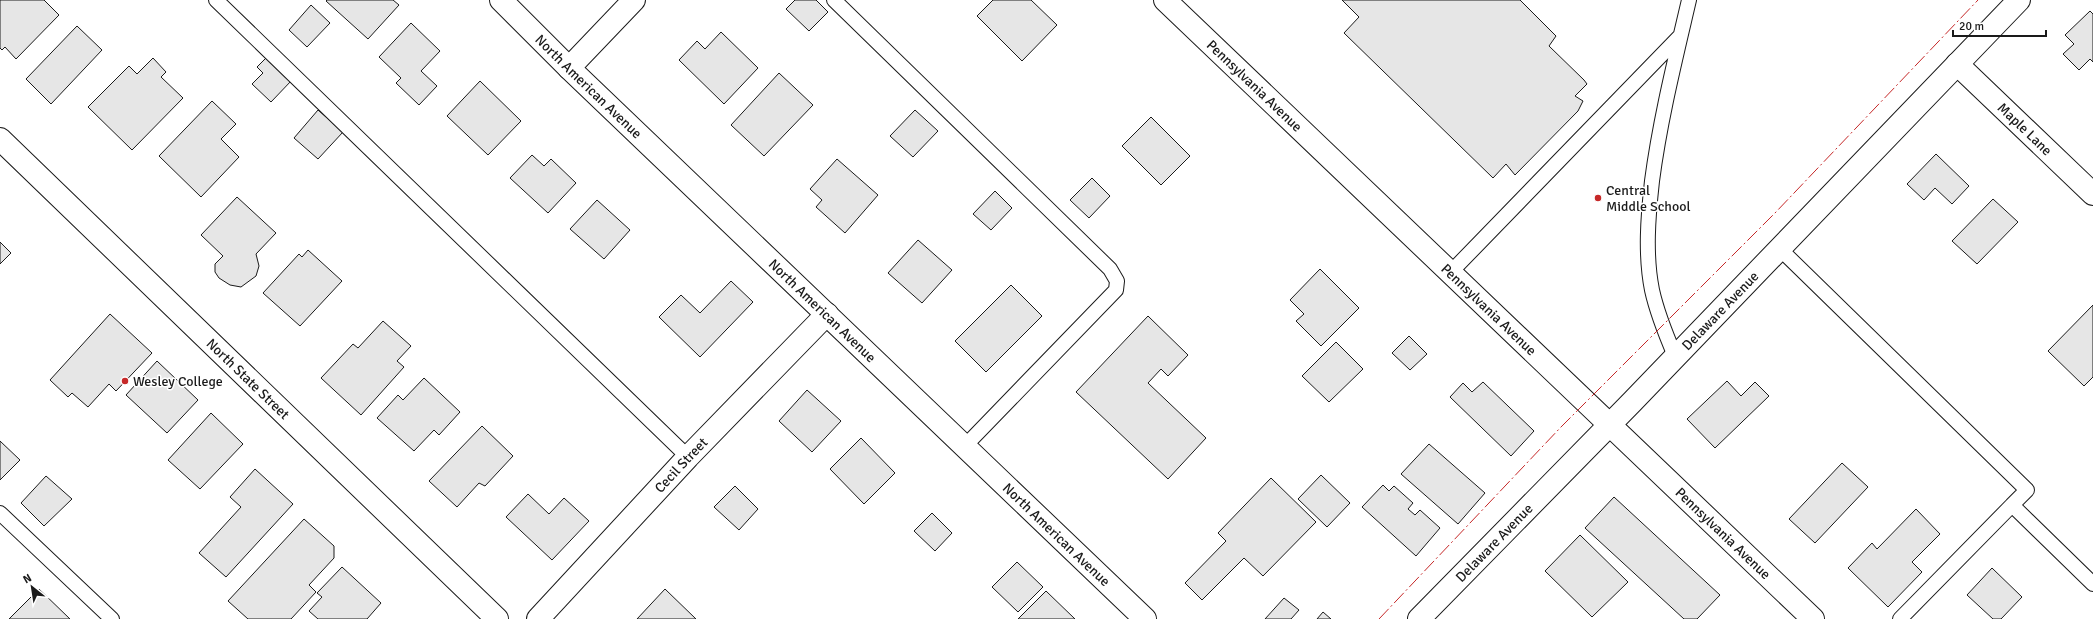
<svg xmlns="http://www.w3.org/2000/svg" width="2093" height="619" viewBox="0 0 2093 619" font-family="Signika,sans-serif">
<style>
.building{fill:#e6e6e6;stroke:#1a1a1a}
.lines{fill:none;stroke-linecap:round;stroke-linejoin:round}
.lane-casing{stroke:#1a1a1a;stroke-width:16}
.street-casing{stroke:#1a1a1a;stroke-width:24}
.primary-casing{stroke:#1a1a1a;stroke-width:24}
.lane{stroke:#fff;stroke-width:14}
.street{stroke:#fff;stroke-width:22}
.primary{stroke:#fff;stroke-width:22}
.power{stroke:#c62828;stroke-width:1;stroke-dasharray:14 3 2 3;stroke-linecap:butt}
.poi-dot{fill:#c62828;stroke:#fff;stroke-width:1.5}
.labels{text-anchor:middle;stroke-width:3;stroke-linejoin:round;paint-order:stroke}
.street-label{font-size:14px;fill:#1a1a1a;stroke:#fff}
.poi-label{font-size:14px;fill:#1a1a1a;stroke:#fff;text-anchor:start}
</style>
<rect width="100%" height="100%" fill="#fff"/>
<path class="building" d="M 0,0 L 44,0 L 59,15 L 16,59 L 5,47 L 2,50 L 0,48 Z
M 327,0 L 393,0 L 399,5 L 368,39 L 326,1 Z
M 795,0 L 816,0 L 828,12 L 809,31 L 786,9 Z
M 993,0 L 1031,0 L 1057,25 L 1022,61 L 977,16 Z
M 1342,0 L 1520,0 L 1556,36 L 1549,46 L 1584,80 L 1587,84 L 1575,96 L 1583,101 L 1578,111 L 1515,175 L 1506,164 L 1493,178 L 1344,33 L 1359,17 Z
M 311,5 L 330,23 L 307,47 L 289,30 Z
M 2090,11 L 2093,14 L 2093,62 L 2090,59 L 2079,70 L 2063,54 L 2074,44 L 2065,35 Z
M 411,23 L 440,51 L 421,71 L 437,86 L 419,105 L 396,83 L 401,78 L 379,57 Z
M 77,26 L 102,50 L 51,104 L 26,79 Z
M 721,32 L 758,68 L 724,104 L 679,60 L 697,41 L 705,49 Z
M 268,56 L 292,80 L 271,102 L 252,84 L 263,73 L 257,67 Z
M 153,58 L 166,72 L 161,77 L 183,98 L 132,150 L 88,107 L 129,66 L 137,74 Z
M 779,73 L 813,105 L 764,156 L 731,125 Z
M 480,81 L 521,121 L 488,155 L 447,116 Z
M 212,101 L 236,124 L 221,139 L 239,157 L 201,197 L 159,156 Z
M 318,110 L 343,132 L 318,159 L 294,138 Z
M 915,110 L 938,131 L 913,157 L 890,136 Z
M 1151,117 L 1190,156 L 1161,185 L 1122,146 Z
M 1936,154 L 1969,186 L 1952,204 L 1935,188 L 1924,200 L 1907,184 Z
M 532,155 L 544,166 L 551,159 L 576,183 L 548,213 L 510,178 Z
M 837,159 L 878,195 L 845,233 L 816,207 L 822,200 L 810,189 Z
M 1092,178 L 1110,196 L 1089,218 L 1070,200 Z
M 995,191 L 1012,208 L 991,230 L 973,214 Z
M 237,197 L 276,233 L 256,254 L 259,266 L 256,276 L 241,287 L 230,285 L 219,278 L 215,272 L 215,264 L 223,256 L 201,235 Z
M 1993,199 L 2018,222 L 1977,264 L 1952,241 Z
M 597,200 L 630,230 L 604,259 L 570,229 Z
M 918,240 L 952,270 L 922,303 L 888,273 Z
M 0,242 L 11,253 L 0,264 Z
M 308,250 L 342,281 L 300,326 L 263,293 L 299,254 L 302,257 Z
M 1320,269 L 1359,308 L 1321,346 L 1296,321 L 1304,314 L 1290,300 Z
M 731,281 L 753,302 L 700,357 L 659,317 L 681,295 L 700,313 Z
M 1011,285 L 1042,316 L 986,372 L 955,341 Z
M 2093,305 L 2093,377 L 2084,386 L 2048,351 Z
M 110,314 L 152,353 L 116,391 L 109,384 L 88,407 L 72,393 L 68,397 L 50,380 Z
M 1148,316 L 1188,355 L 1168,376 L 1161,369 L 1148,383 L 1206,438 L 1168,479 L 1076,392 Z
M 383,321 L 411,346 L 397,361 L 404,367 L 361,415 L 321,378 L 353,344 L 358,348 Z
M 1409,336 L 1427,354 L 1410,370 L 1392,353 Z
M 1336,342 L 1363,369 L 1329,402 L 1302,376 Z
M 157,361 L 198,400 L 167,433 L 126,395 Z
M 424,378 L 460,412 L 439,435 L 434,430 L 414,451 L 377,418 L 398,395 L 403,400 Z
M 1727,381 L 1741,396 L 1755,382 L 1769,396 L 1715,448 L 1687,419 Z
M 1483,382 L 1534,431 L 1511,456 L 1450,397 L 1463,383 L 1472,392 Z
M 807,390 L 841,421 L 812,452 L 779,421 Z
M 211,413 L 243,444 L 200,489 L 168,460 Z
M 482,426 L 513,456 L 485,486 L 479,483 L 457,507 L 429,481 Z
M 861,438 L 895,473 L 864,504 L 830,469 Z
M 0,441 L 20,460 L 0,480 Z
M 1429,444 L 1485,493 L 1458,524 L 1401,474 Z
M 1842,463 L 1868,487 L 1815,543 L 1789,519 Z
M 255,469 L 293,504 L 226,577 L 199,553 L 241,507 L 230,497 Z
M 1321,475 L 1350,503 L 1327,527 L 1298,499 Z
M 46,476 L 72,499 L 44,526 L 21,503 Z
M 1271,478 L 1316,522 L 1263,576 L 1244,558 L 1202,600 L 1185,583 L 1226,541 L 1218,533 Z
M 1383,485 L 1389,491 L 1394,486 L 1413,503 L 1408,509 L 1415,515 L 1420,510 L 1440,528 L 1416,556 L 1362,507 Z
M 735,486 L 758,509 L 739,530 L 714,507 Z
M 528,494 L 549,514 L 564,498 L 589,521 L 552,560 L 506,517 Z
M 1614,497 L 1720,595 L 1697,619 L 1684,619 L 1585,528 Z
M 1916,509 L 1940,534 L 1912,562 L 1922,572 L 1888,607 L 1848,568 L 1872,543 L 1877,549 Z
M 932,513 L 952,533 L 935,551 L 914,531 Z
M 304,519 L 334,546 L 334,558 L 309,585 L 316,592 L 291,619 L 248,619 L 228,601 Z
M 1580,535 L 1628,582 L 1592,617 L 1545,571 Z
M 1017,562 L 1043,587 L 1018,612 L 992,587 Z
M 342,567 L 381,603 L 367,619 L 318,619 L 309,611 L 322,597 L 317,593 Z
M 1992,568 L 2022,597 L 2001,619 L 1993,619 L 1967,595 Z
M 39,589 L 70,619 L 9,619 Z
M 665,589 L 696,619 L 637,619 Z
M 1046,591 L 1075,619 L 1018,619 Z
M 1284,598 L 1299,610 L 1291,619 L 1265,619 Z
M 1323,612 L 1331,619 L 1317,619 Z"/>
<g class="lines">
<defs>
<path id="lane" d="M 216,0 L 688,457
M 834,0 L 1110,269 L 1117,281 L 1116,290 L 965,446
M 1779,248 L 2027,490 L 2012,505 L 2093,584
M 1451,272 L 1680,36
M 1675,356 C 1666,335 1657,313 1652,290 C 1645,255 1648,217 1652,181 C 1660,120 1675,60 1689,0
M 0,513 L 112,619
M 1900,619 L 2012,505"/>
<g id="street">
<path id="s1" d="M 501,0 L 569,68 L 1145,619"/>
<path id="s2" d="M 1165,0 L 1813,619"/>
<path id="s3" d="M 1957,64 L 2093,194"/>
<path d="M 569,68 L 634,0"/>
<path id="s4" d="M 538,619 L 688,457 L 827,314"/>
<path id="s5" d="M 1419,619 L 1632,402 L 2019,0"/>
</g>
<g id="primary">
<path id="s6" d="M 0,139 L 497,619"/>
</g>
</defs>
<use href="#lane" class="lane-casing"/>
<use href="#street" class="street-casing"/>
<use href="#primary" class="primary-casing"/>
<use href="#lane" class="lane"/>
<use href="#street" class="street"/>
<use href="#primary" class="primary"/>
<path class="power" d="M 1379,619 L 1561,427 L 1775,213 L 1978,0"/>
</g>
<g class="poi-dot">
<circle cx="1598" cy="198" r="4"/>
<circle cx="125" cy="381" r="4"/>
</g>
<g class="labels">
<g class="street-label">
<text dy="5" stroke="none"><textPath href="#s1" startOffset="123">North American Avenue</textPath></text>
<text dy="5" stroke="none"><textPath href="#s2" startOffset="124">Pennsylvania Avenue</textPath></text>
<text dy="5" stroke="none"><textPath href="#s3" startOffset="94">Maple Lane</textPath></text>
<text dy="5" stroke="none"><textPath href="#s2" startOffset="448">Pennsylvania Avenue</textPath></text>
<text dy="5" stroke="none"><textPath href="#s1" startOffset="447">North American Avenue</textPath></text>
<text dy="5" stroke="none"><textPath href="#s5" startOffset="431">Delaware Avenue</textPath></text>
<text dy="5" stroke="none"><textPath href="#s6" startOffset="345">North State Street</textPath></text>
<text dy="5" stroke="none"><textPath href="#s4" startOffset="210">Cecil Street</textPath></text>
<text dy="5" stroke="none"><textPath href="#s2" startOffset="772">Pennsylvania Avenue</textPath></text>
<text dy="5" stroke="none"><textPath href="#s1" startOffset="771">North American Avenue</textPath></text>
<text dy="5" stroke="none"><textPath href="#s5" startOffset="107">Delaware Avenue</textPath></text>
</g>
<g class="poi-label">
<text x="1606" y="195">Central<tspan x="1606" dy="16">Middle School</tspan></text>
<text x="133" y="386">Wesley College</text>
</g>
</g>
<g transform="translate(32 587) rotate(330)" stroke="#ffffff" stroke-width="3" paint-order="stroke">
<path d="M0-3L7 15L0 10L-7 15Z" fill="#1a1a1a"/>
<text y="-6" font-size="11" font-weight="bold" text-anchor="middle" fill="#1a1a1a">N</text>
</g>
<path d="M1953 30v6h93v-6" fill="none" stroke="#1a1a1a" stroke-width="2"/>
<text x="1959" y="30" font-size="12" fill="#1a1a1a" stroke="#ffffff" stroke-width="3" paint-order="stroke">20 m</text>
</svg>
